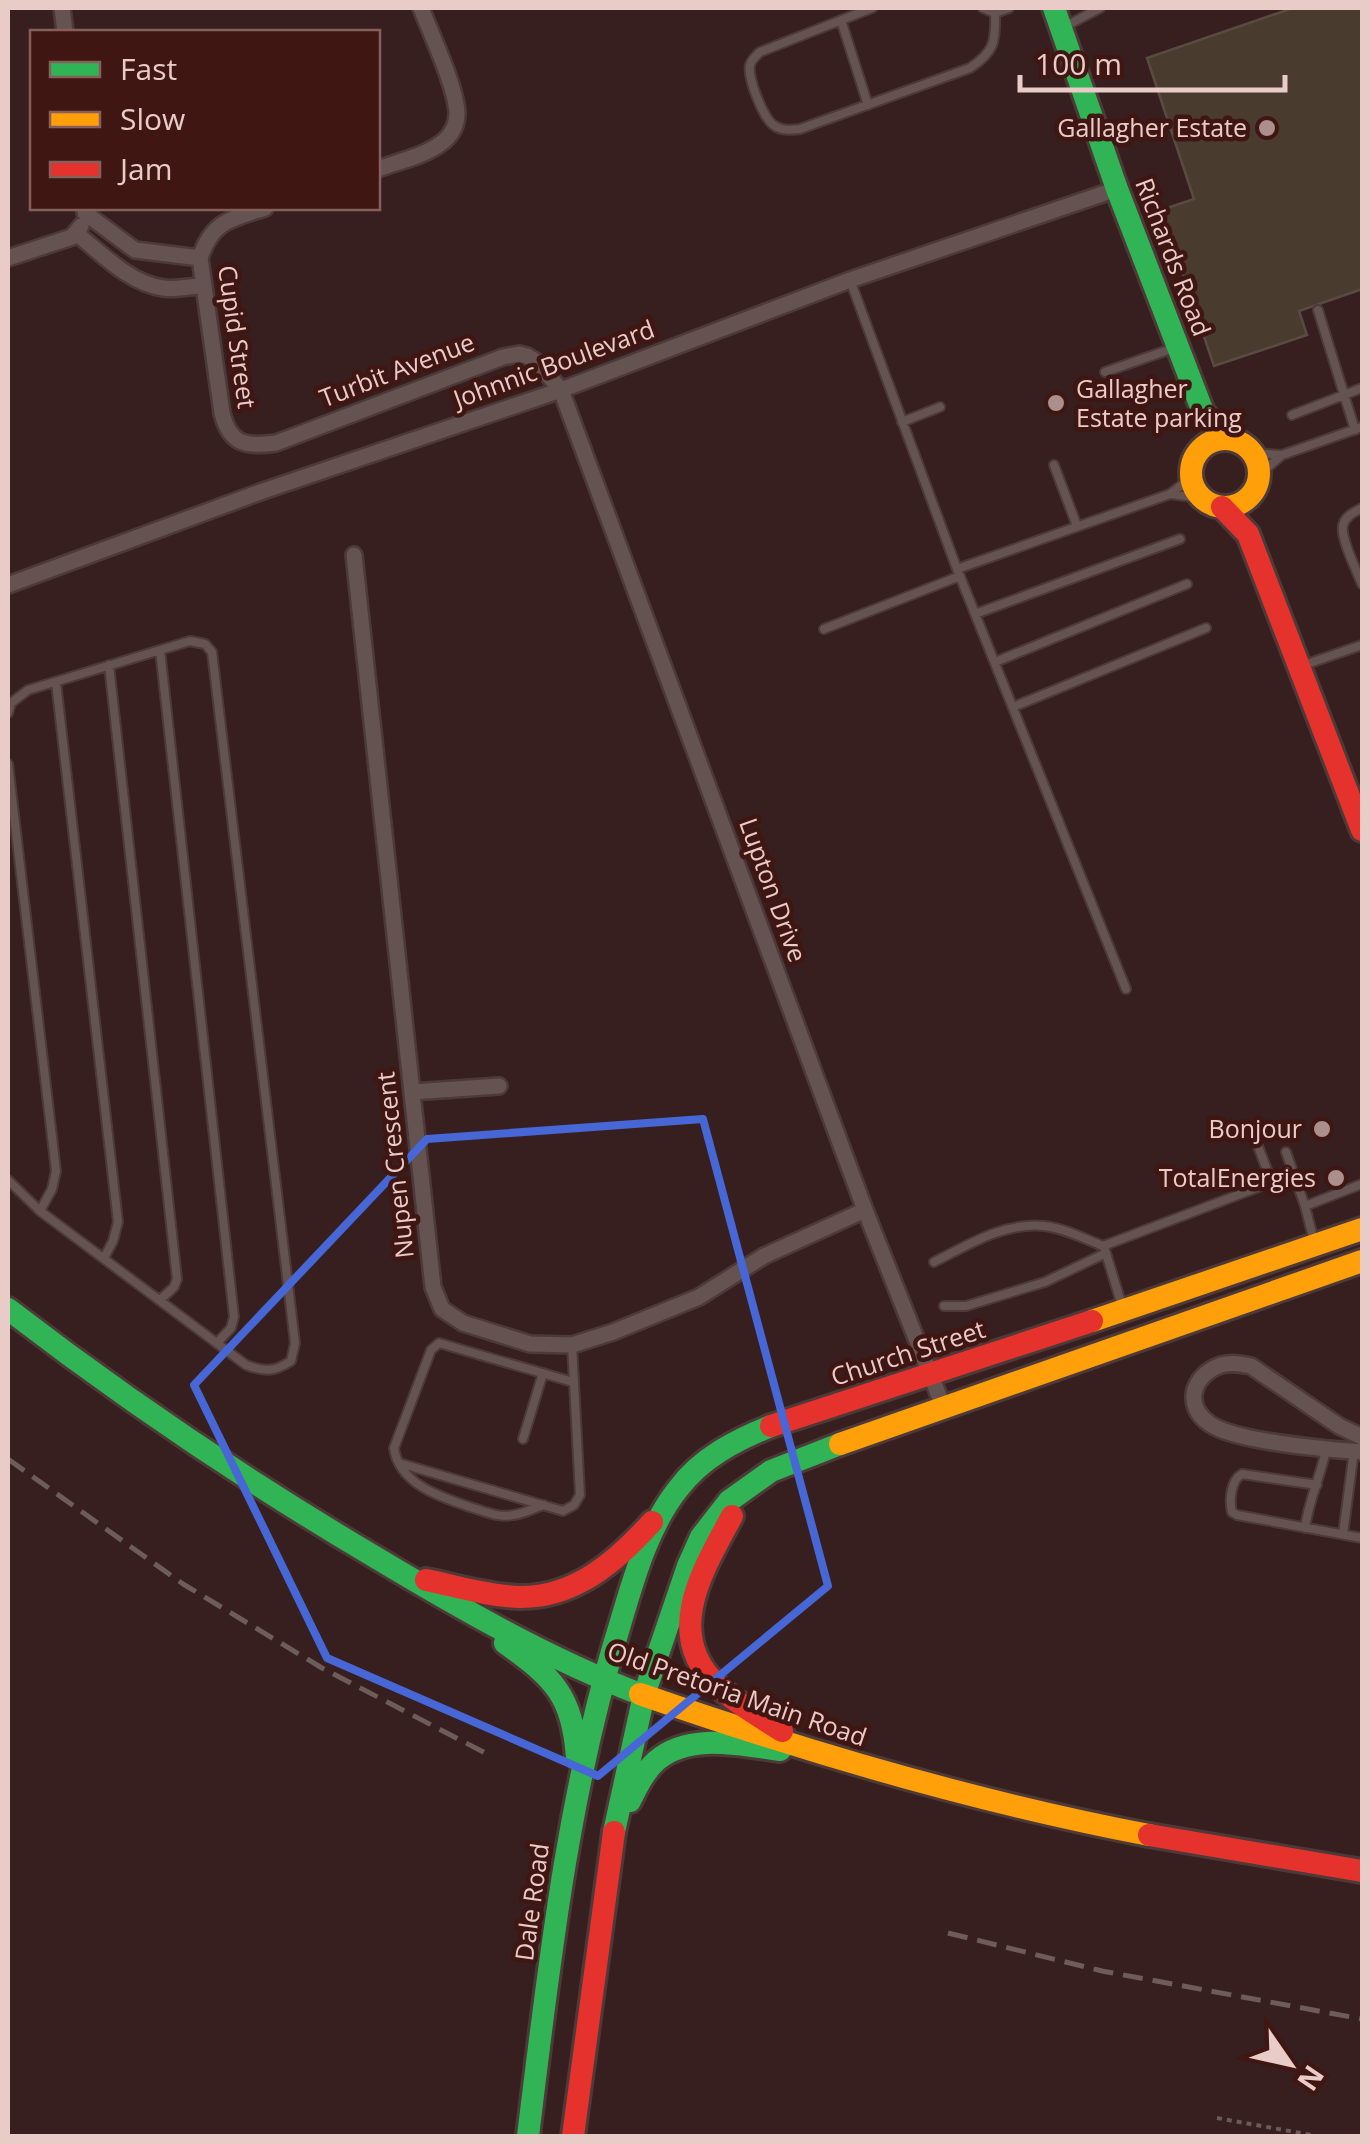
<svg xmlns="http://www.w3.org/2000/svg" width="1370" height="2144" viewBox="0 0 1370 2144" font-family="'Open Sans',sans-serif">
<style>
.building{fill:#4a3b2f;stroke:#594b42;stroke-width:2.5}
.lines{fill:none;stroke-linecap:round;stroke-linejoin:round}
.lane-casing{stroke:#4d3a38;stroke-width:12}
.street-casing{stroke:#4d3a38;stroke-width:20}
.fast-casing{stroke:#4d3a38;stroke-width:28}
.slow-casing{stroke:#4d3a38;stroke-width:28}
.jam-casing{stroke:#4d3a38;stroke-width:28}
.path{stroke:#6b5a59;stroke-width:4;stroke-dasharray:5 5;stroke-linecap:butt}
.lane{stroke:#645351;stroke-width:8}
.street{stroke:#645351;stroke-width:15}
.fast{stroke:#30b455;stroke-width:22}
.slow{stroke:#ff9f0a;stroke-width:22}
.jam{stroke:#e5322d;stroke-width:22}
.rail{stroke:#6d5c5a;stroke-width:5;stroke-dasharray:20 10;stroke-linecap:butt}
.marked{fill:none;stroke:#4667d5;stroke-width:8;stroke-linejoin:round}
.poi-dot{fill:#aa8f8c;stroke:#401613;stroke-width:4}
.labels{text-anchor:middle;stroke-width:9;stroke-linejoin:round;paint-order:stroke}
.poi-label{font-size:25px;fill:#e9ccc8;stroke:#401613;text-anchor:end}
.street-label{font-size:25px;fill:#e9ccc8;stroke:#401613}
</style>
<rect width="100%" height="100%" fill="#361f1e"/>
<path class="building" d="M 1293,8 L 1362,8 L 1362,289 L 1299,311 L 1307,335 L 1214,366 L 1161,210 L 1194,199 L 1147,58 Z"/>
<g class="lines">
<defs>
<path id="lane" d="M 872,8 L 760,52 C 757,55 751,60 750,65 C 747,77 764,121 775,126 C 782,131 791,130 800,129 L 970,68 C 994,52 996,42 995,13
M 983,8 L 995,13 L 1009,8
M 841,20 L 868,105
M 1064,27 L 1100,8
M 850,280 L 957,569 L 1126,989
M 1318,310 L 1355,430
M 1105,372 L 1174,348
M 1292,415 L 1362,388
M 902,422 L 940,407
M 1254,453 L 1282,455
M 1054,465 L 1077,526
M 1260,474 L 1282,455 L 1362,427
M 1170,494 L 1202,498
M 1362,508 C 1355,512 1346,515 1343,525 C 1340,538 1357,571 1362,584
M 957,569 L 1170,494 L 1191,478
M 975,614 L 1180,539
M 824,629 L 960,576
M 160,650 L 234,1317 L 231,1328 L 217,1343
M 995,662 L 1187,584
M 109,665 L 177,1279 L 174,1287 L 160,1300
M 1304,665 L 1362,645
M 56,682 L 118,1222 L 113,1241 L 104,1258
M 1013,707 L 1206,628
M 8,713 L 11,703 L 28,690 L 190,641 L 205,644 L 212,652 L 295,1343 L 291,1361 C 274,1372 265,1372 246,1365 L 40,1211 L 8,1180
M 8,764 L 56,1171 L 52,1189 L 40,1211
M 1286,1152 L 1305,1206 L 1314,1241
M 1305,1206 L 1362,1184
M 1105,1250 L 1123,1309
M 934,1262 C 968,1245 1004,1222 1044,1226 C 1064,1228 1085,1239 1103,1246 L 1259,1187 L 1265,1183 L 1269,1175 L 1253,1133
M 944,1306 L 966,1306 L 1045,1282 L 1106,1253
M 523,1439 L 543,1373
M 399,1463 L 563,1511 L 574,1505 L 580,1495 L 572,1345
M 1317,1485 L 1242,1474 C 1231,1480 1229,1500 1232,1512 L 1237,1515 L 1362,1538
M 544,1505 C 534,1508 523,1514 513,1515 C 500,1518 486,1512 473,1508 C 443,1498 399,1485 394,1448 L 431,1350 L 439,1343 L 573,1382
M 1305,1528 C 1309,1499 1320,1478 1326,1450
M 1343,1534 L 1354,1451"/>
<path id="street" d="M 62,8 L 65,32
M 378,169 C 399,161 426,156 444,141 C 452,134 457,124 457,113 C 456,87 431,34 421,8
M 265,208 C 231,219 212,221 200,258 L 222,413 C 230,445 246,447 276,443 L 503,357 L 519,354 L 527,356 L 537,362 L 561,390 L 865,1210 L 943,1406
M 85,213 L 135,250 L 200,258
M 76,233 C 101,253 129,283 163,288 C 175,290 190,286 202,286
M 8,258 L 72,237 L 81,226
M 354,555 L 433,1287 L 442,1309 L 463,1323 L 530,1344 L 572,1345 L 613,1332 L 699,1297 L 764,1256 L 865,1210
M 8,585 L 263,491 L 561,390 L 850,280 L 1117,189
M 412,1092 L 499,1086
M 1362,1437 L 1339,1426 L 1251,1366 C 1241,1364 1231,1362 1221,1365 C 1192,1375 1183,1406 1210,1424 C 1236,1442 1327,1449 1362,1452"/>
<path id="fast" d="M 1054,8 L 1117,189 L 1203,412 L 1225,438
M 8,1309 C 125,1399 248,1482 375,1557 C 460,1608 547,1658 640,1694
M 505,1643 C 554,1678 572,1695 577,1757
M 630,1801 C 637,1787 644,1772 656,1761 C 689,1732 741,1745 780,1750
M 614,1832 L 644,1695 L 688,1566 L 701,1537 L 729,1501 L 771,1471 L 840,1444
M 528,2136 C 549,1965 568,1793 619,1628 C 633,1581 647,1528 678,1489 C 701,1458 736,1440 771,1426"/>
<path id="slow" d="M1191 473a34 34 0 1 1 68 0a34 34 0 1 1-68 0Z
M 1092,1321 L 1362,1229
M 840,1444 L 1362,1261
M 640,1694 C 806,1752 976,1802 1149,1835"/>
<path id="jam" d="M 1222,507 L 1248,534 L 1362,830
M 771,1426 L 1092,1321
M 732,1516 C 703,1570 662,1634 718,1686 C 737,1704 760,1717 782,1731
M 426,1580 C 456,1586 488,1596 519,1597 C 575,1598 617,1561 652,1522
M 1149,1835 L 1362,1871
M 573,2136 L 614,1832"/>
</defs>
<use href="#lane" class="lane-casing"/>
<use href="#street" class="street-casing"/>
<use href="#fast" class="fast-casing"/>
<use href="#slow" class="slow-casing"/>
<use href="#jam" class="jam-casing"/>
<path class="path" d="M 1217,2118 L 1317,2136"/>
<use href="#lane" class="lane"/>
<use href="#street" class="street"/>
<use href="#fast" class="fast"/>
<use href="#slow" class="slow"/>
<use href="#jam" class="jam"/>
<path class="rail" d="M 8,1459 L 183,1584 L 322,1668 L 489,1755
M 948,1933 L 1102,1971 L 1362,2019"/>
</g>
<path class="marked" d="M 703,1119 L 828,1586 L 598,1776 L 327,1658 L 194,1385 L 427,1139 Z"/>
<g class="poi-dot">
<circle cx="1267" cy="128" r="10"/>
<circle cx="1056" cy="403" r="10"/>
<circle cx="1322" cy="1129" r="10"/>
<circle cx="1336" cy="1178" r="10"/>
</g>
<g class="labels">
<g class="poi-label">
<text x="1247" y="137">Gallagher Estate</text>
<text x="1076" y="398" text-anchor="start">Gallagher<tspan x="1076" dy="29">Estate parking</tspan></text>
<text x="1302" y="1138">Bonjour</text>
<text x="1316" y="1187">TotalEnergies</text>
</g>
<g class="street-label">
<text transform="translate(1173 257) rotate(69)" y="9">Richards Road</text>
<text transform="translate(237 337) rotate(82)" y="9">Cupid Street</text>
<text transform="translate(554 364) rotate(-20)" y="9">Johnnic Boulevard</text>
<text transform="translate(397 370) rotate(-21)" y="9">Turbit Avenue</text>
<text transform="translate(773 890) rotate(70)" y="9">Lupton Drive</text>
<text transform="translate(395 1165) rotate(-96)" y="9">Nupen Crescent</text>
<text transform="translate(908 1353) rotate(-18)" y="9">Church Street</text>
<text transform="translate(737 1694) rotate(19)" y="9">Old Pretoria Main Road</text>
<text transform="translate(532 1902) rotate(-82)" y="9">Dale Road</text>
</g>
</g>
<rect width="1370" height="2144" fill="none" stroke="#e9ccc8" stroke-width="20"/>
<rect x="30" y="30" width="350" height="180" fill="#401613" stroke="#845f5b" stroke-width="2.5"/>
<rect x="50" y="62" width="50" height="15" fill="#30b455" stroke="#845f5b" stroke-width="2.5"/>
<text x="120" y="80" font-size="30" fill="#e9ccc8">Fast</text>
<rect x="50" y="112" width="50" height="15" fill="#ff9f0a" stroke="#845f5b" stroke-width="2.5"/>
<text x="120" y="130" font-size="30" fill="#e9ccc8">Slow</text>
<rect x="50" y="162" width="50" height="15" fill="#e5322d" stroke="#845f5b" stroke-width="2.5"/>
<text x="120" y="180" font-size="30" fill="#e9ccc8">Jam</text>
<g transform="translate(1290 2064) rotate(124)" stroke="#401613" stroke-width="8" paint-order="stroke">
<path d="M0-8L18 38L0 25L-18 38Z" fill="#e9ccc8"/>
<text y="-15" font-size="28" font-weight="bold" text-anchor="middle" fill="#e9ccc8">N</text>
</g>
<path d="M1020 75v15h265v-15" fill="none" stroke="#e9ccc8" stroke-width="5"/>
<text x="1035" y="75" font-size="30" fill="#e9ccc8" stroke="#401613" stroke-width="8" paint-order="stroke">100 m</text>
</svg>
